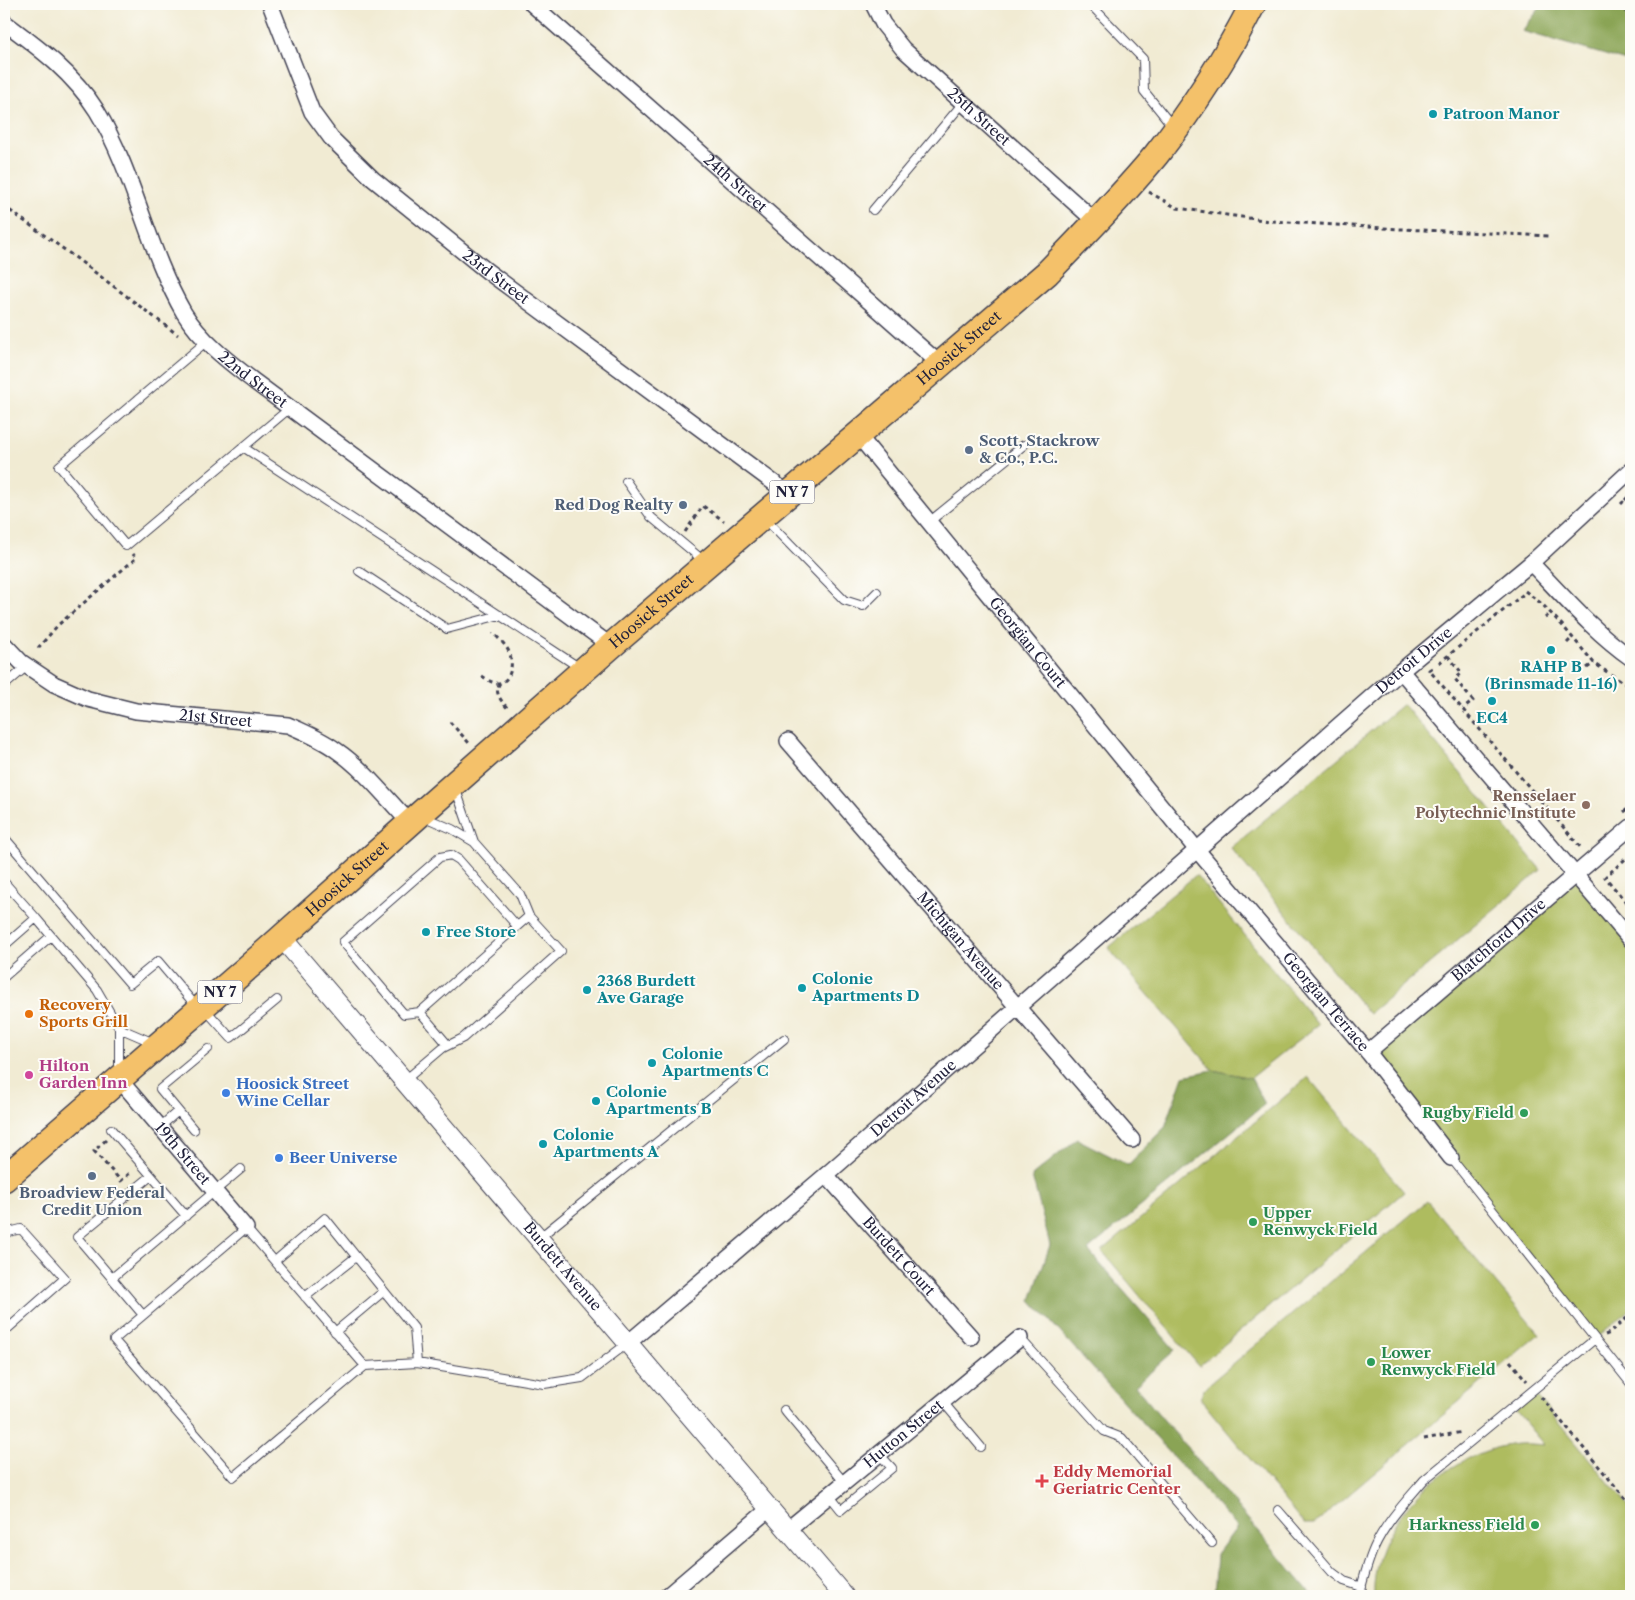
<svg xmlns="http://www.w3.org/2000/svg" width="1635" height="1600" viewBox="0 0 1635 1600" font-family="'Libre Caslon Text',serif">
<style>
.green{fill:#aebc5e;stroke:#686f4c}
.forest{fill:#8aa455;stroke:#566348}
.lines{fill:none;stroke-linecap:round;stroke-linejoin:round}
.service-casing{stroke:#414052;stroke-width:10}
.minor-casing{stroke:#414052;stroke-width:18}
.tertiary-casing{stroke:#414052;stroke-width:21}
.trunk-casing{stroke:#414052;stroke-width:28}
.path{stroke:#414052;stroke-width:3;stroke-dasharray:4 4;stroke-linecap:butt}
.service{stroke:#fff;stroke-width:8}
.minor{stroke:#fff;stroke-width:15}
.tertiary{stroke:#fff;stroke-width:19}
.trunk{stroke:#f4c16a;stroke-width:25}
.culture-dot{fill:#0f9aa8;stroke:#fdfcf7;stroke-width:2}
.service-dot{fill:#5c6f8a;stroke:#fdfcf7;stroke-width:2}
.education-dot{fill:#8d6e63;stroke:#fdfcf7;stroke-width:2}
.food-dot{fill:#e8710a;stroke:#fdfcf7;stroke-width:2}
.hotel-dot{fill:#d1479c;stroke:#fdfcf7;stroke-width:2}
.shop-dot{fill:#3f7fe0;stroke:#fdfcf7;stroke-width:2}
.leisure-dot{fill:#2e9e5b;stroke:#fdfcf7;stroke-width:2}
.health-dot{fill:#e0444e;stroke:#fdfcf7;stroke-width:2}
.labels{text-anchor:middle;stroke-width:4;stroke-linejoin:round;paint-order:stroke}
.shield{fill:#fdfcf7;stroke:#646373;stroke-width:1}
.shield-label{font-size:14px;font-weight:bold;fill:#22223b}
.culture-label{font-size:15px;font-weight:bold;fill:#0d838f;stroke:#fdfcf7;text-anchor:start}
.street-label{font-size:15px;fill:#22223b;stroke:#fdfcf7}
.service-label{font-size:15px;font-weight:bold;fill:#4e5e75;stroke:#fdfcf7;text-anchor:start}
.education-label{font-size:15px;font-weight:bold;fill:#785e54;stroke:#fdfcf7;text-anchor:end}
.food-label{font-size:15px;font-weight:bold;fill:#c56008;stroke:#fdfcf7;text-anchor:start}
.hotel-label{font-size:15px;font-weight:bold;fill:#b23c85;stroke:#fdfcf7;text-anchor:start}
.shop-label{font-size:15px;font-weight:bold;fill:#366cbe;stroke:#fdfcf7;text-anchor:start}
.leisure-label{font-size:15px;font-weight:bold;fill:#27864d;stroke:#fdfcf7;text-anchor:end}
.health-label{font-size:15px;font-weight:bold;fill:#be3a42;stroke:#fdfcf7;text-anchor:start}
</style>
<rect width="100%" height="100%" fill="#fdfcf7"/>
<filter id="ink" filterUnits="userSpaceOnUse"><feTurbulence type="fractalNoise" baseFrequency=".02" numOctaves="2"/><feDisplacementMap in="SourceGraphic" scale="10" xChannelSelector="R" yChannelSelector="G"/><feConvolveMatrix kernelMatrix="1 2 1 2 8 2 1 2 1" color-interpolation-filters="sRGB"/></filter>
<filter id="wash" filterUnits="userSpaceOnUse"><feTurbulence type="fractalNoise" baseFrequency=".0096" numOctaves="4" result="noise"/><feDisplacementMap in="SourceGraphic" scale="20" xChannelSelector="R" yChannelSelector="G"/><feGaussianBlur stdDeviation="1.12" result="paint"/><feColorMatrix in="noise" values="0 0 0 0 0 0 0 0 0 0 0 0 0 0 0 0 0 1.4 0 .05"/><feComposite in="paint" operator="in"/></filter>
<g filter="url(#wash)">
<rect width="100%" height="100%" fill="#f1ebd3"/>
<path class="green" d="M 1403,704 L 1541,870 L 1369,1014 L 1231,848 Z
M 1196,875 L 1318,1025 L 1251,1078 L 1213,1070 L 1108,948 Z
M 1576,875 L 1631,940 L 1631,1309 L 1595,1339 L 1368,1052 Z
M 1308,1077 L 1404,1192 L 1199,1366 L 1102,1251 Z
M 1427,1201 L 1539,1334 L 1314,1524 L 1304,1524 L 1201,1400 L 1203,1389 Z
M 1535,1394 L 1631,1509 L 1631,1596 L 1374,1596 C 1371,1524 1441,1457 1509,1445 C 1521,1443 1532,1444 1544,1445 L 1516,1411 Z"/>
<path class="forest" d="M 1543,4 L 1631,4 L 1631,68 L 1626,61 L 1522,31 Z
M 1213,1070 L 1251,1078 L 1265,1104 L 1088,1250 L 1175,1350 L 1135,1386 L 1313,1596 L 1214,1596 L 1217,1554 L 1237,1527 L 1031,1300 L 1050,1245 L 1032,1176 L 1077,1139 L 1128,1165 L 1165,1127 L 1183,1076 Z"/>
</g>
<g filter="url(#ink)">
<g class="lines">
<defs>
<path id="service" d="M 1090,4 L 1143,59 L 1144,91 L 1174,128
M 873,210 L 963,103
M 207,341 L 59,466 L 126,546 L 290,408
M 243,447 L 580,668
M 626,481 L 651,517 L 704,561
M 764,518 L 844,600 L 863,606 L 877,592
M 929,522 L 1024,445
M 359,571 L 447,629 L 500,615
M 4,686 L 27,666
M 455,787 L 474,842
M 4,837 L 130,984 L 158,961 L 196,1006
M 4,882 L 36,918
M 4,946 L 36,918 L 97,990 L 119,1028 L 119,1073
M 4,977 L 51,936
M 204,1008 L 231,1038 L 277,1000
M 420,1012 L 404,1014 L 343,942 L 440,857 L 451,855 L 459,860 L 517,926
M 119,1028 L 154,1043
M 448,1045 L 420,1012 L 529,916
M 404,1081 L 443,1048 L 463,1038 L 561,951 L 529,916 L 520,894 L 474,842 L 452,829 L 422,816
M 160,1127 L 178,1111
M 111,1129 L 186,1216
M 194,1130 L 160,1089 L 208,1049
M 1451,1158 L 1631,1384
M 4,1232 L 5,1233 L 21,1229 L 65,1278 L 4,1332
M 539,1238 L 784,1039
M 275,1261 L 325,1218 L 414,1328 L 417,1363
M 112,1278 L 241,1169
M 305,1297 L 356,1257
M 143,1315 L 77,1237 L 151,1176
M 335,1332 L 384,1291
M 1020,1338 L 1104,1431 L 1122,1438 L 1212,1543
M 365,1366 L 233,1477 L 114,1340 L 246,1228 L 365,1366 L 417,1363 L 544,1384 L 582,1378 L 628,1343
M 943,1402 L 981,1447
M 784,1410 L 844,1482
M 829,1495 L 841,1510 L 892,1468 L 879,1454
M 1278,1510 L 1332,1572 L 1344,1581 L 1362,1587
M 1359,1596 C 1363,1580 1367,1564 1374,1548 C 1385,1523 1406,1501 1424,1480 L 1595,1339"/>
<g id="minor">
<path id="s1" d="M 270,4 L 312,112 L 331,138 L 373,179 L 487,271 L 789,494"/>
<path id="s2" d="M 532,4 L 940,364"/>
<path id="s3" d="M 873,4 L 883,24 L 903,49 L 1096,222"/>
<path id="s4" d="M 4,22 C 39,48 73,73 97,111 C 135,174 147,249 184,313 C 201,341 229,362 255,382 L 611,646"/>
<path id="s5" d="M 858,435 L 1197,850 L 1368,1052 L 1451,1158"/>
<path d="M 1531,563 C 1563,596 1594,632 1631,658"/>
<path id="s6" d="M 4,644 L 21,662 L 54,684 L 88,699 L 136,711 L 288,725 C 304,732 321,739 336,750 C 363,768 387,799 410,823"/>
<path d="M 1401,671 L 1631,940"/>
<path id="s7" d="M 788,741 L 1132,1140"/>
<path id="s8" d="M 1368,1052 L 1631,827"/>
<path id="s9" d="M 119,1079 L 246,1228"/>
<path id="s10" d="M 826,1175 L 971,1337"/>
<path id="s11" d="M 628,1343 L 826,1175 L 1401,671 L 1531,563 L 1631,470"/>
<path id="s12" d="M 787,1530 L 1020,1338"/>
<path d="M 667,1596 L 769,1509"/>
</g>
<g id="tertiary">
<path id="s13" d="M 282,938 L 844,1596"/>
</g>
<g id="trunk">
<path id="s14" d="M 4,1179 L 261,956 L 419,815 L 611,646 L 1047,273 C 1084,235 1122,196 1156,155 C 1193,108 1226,57 1253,4"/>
</g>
</defs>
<use href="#service" class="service-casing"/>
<use href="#minor" class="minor-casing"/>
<use href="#tertiary" class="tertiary-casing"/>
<use href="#trunk" class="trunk-casing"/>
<path class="path" d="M 1624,4 L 1631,24
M 1149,192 L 1177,208 L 1270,221 L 1401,229 L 1550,236
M 4,209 L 5,207 L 76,258 L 178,335
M 1625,500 L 1631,494
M 1621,504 L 1623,502 L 1631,506
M 685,532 L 703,506 L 724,521
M 1525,591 L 1542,604 L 1562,625 L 1594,663 L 1631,688
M 1545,618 L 1551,613
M 1567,643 L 1573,637
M 38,648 L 58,625 L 136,558 L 133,554
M 1448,656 L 1462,673 L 1455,679 L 1473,701 L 1463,709
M 1439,663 L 1526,592
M 1432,668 L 1429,670 L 1582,849
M 1587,668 L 1594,663
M 482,676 C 485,678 489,681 492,682 C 507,687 513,671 511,659 C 510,648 500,640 493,633
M 500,683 C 493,693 502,701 508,709
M 1627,700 L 1631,697
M 450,722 L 469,743
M 1624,812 L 1631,806
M 1631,854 L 1605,877 L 1631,908
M 106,1140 L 94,1151 L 121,1181 L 132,1171
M 1605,1335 L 1610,1333 L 1631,1314
M 1510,1361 L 1527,1381
M 1541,1397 L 1631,1505
M 1424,1439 L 1463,1432"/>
<use href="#service" class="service"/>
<use href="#minor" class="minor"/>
<use href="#tertiary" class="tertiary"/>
<use href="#trunk" class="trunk"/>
</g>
</g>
<g class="culture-dot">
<circle cx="1433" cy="114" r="5"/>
<circle cx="1551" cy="650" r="5"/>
<circle cx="1492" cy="701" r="5"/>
<circle cx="426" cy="932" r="5"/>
<circle cx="802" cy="988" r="5"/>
<circle cx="587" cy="990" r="5"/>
<circle cx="652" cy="1063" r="5"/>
<circle cx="596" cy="1101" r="5"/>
<circle cx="543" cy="1144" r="5"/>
</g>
<g class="service-dot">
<circle cx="969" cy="450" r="5"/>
<circle cx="683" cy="505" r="5"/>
<circle cx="92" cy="1176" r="5"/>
</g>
<circle class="education-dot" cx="1586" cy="805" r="5"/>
<circle class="food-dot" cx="29" cy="1014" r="5"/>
<circle class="hotel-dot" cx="29" cy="1075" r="5"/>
<g class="shop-dot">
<circle cx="226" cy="1093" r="5"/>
<circle cx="279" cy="1158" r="5"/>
</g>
<g class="leisure-dot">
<circle cx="1524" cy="1113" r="5"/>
<circle cx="1253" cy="1222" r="5"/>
<circle cx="1371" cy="1362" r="5"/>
<circle cx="1535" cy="1525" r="5"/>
</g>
<path class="health-dot" d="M1039.5 1473.5h5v5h5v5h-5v5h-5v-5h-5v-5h5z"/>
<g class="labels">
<g class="shield">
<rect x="769.5" y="480.5" width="45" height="23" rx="4"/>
<rect x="197.5" y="980.5" width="45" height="23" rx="4"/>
</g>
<g class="shield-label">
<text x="792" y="497">NY 7</text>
<text x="220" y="997">NY 7</text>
</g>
<g class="culture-label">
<text x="1443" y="119">Patroon Manor</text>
<text x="1551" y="672" text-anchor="middle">RAHP B<tspan x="1551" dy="17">(Brinsmade 11-16)</tspan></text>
<text x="1492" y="723" text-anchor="middle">EC4</text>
<text x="436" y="937">Free Store</text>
<text x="812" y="984">Colonie<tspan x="812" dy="17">Apartments D</tspan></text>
<text x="597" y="986">2368 Burdett<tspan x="597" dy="17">Ave Garage</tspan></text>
<text x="662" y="1059">Colonie<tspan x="662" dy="17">Apartments C</tspan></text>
<text x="606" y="1097">Colonie<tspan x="606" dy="17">Apartments B</tspan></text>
<text x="553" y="1140">Colonie<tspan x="553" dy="17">Apartments A</tspan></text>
</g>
<g class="street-label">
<text dy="5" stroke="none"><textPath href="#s3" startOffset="156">25th Street</textPath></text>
<text dy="5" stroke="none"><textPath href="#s2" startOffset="271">24th Street</textPath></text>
<text dy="5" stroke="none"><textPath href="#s1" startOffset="364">23rd Street</textPath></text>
<text dy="5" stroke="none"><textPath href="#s14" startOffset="1266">Hoosick Street</textPath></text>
<text dy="5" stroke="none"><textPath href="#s4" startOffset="446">22nd Street</textPath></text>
<text dy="5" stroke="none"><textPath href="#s14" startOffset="861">Hoosick Street</textPath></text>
<text dy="5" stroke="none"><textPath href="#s5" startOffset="268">Georgian Court</textPath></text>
<text dy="5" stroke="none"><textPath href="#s11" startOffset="1041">Detroit Drive</textPath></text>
<text dy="5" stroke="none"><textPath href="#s6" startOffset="231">21st Street</textPath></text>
<text dy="5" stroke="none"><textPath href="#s14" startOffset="456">Hoosick Street</textPath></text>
<text dy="5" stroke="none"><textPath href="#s8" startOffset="172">Blatchford Drive</textPath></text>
<text dy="5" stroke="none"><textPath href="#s7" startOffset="264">Michigan Avenue</textPath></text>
<text dy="5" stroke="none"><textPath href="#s5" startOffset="735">Georgian Terrace</textPath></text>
<text dy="5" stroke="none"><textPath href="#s11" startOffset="376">Detroit Avenue</textPath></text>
<text dy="5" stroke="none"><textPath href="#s9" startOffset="98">19th Street</textPath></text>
<text dy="5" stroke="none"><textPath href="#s10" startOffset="109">Burdett Court</textPath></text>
<text dy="5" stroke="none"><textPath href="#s13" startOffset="432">Burdett Avenue</textPath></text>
<text dy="5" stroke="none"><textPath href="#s12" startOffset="151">Hutton Street</textPath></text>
</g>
<g class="service-label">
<text x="979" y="446">Scott, Stackrow<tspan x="979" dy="17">&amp; Co., P.C.</tspan></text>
<text x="673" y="510" text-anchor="end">Red Dog Realty</text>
<text x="92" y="1198" text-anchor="middle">Broadview Federal<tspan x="92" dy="17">Credit Union</tspan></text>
</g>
<g class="education-label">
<text x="1576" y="801">Rensselaer<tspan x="1576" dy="17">Polytechnic Institute</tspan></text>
</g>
<g class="food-label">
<text x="39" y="1010">Recovery<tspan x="39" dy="17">Sports Grill</tspan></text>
</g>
<g class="hotel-label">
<text x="39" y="1071">Hilton<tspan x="39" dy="17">Garden Inn</tspan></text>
</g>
<g class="shop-label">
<text x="236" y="1089">Hoosick Street<tspan x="236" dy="17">Wine Cellar</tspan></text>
<text x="289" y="1163">Beer Universe</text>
</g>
<g class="leisure-label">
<text x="1514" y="1118">Rugby Field</text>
<text x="1263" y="1218" text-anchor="start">Upper<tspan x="1263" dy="17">Renwyck Field</tspan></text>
<text x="1381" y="1358" text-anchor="start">Lower<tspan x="1381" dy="17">Renwyck Field</tspan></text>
<text x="1525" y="1530">Harkness Field</text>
</g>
<g class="health-label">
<text x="1053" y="1477">Eddy Memorial<tspan x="1053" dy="17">Geriatric Center</tspan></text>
</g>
</g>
<rect width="1635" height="1600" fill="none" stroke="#fdfcf7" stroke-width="20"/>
</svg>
